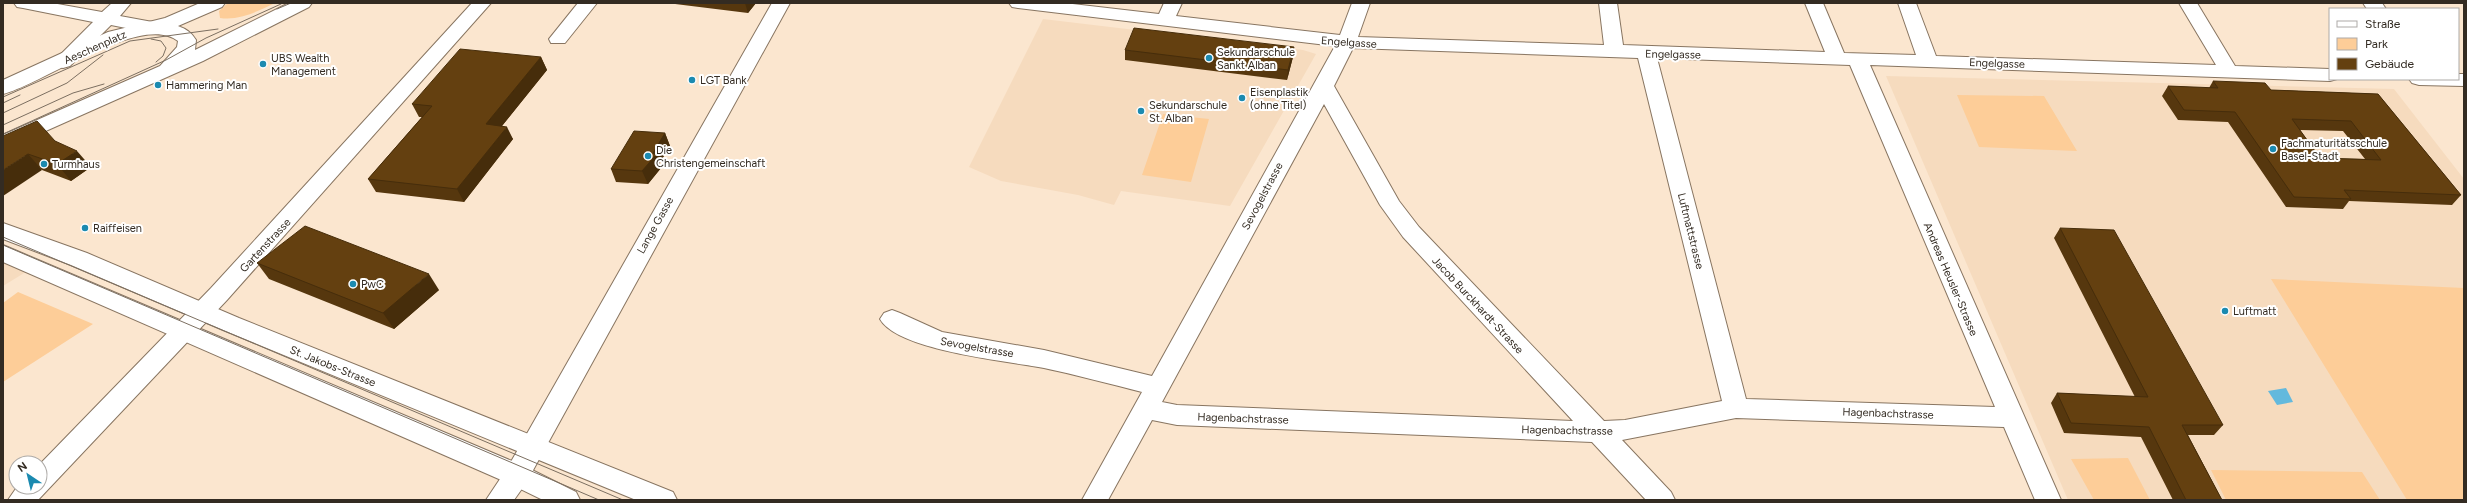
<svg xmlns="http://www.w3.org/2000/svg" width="2467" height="503" viewBox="0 0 2467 503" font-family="Figtree,sans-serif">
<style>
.built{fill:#f6dbbe}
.green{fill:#fdcd98}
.water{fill:#63b9dd}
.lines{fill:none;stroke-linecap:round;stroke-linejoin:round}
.minor-casing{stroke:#887561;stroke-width:2}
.major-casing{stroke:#887561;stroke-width:2}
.minor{fill:#fff;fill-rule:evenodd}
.major{fill:#fff;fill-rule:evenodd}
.tram{stroke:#7c6f61;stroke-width:1}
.wall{fill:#56370e;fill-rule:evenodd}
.shaded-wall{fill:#462d0b}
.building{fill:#644010;stroke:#462d0b;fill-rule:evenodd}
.poi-dot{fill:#1b8ab0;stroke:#fff;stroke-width:1.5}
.labels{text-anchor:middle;stroke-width:4;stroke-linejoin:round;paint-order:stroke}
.street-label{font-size:11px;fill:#332b22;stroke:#fff}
.poi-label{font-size:11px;fill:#332b22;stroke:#fff;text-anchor:start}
</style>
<rect width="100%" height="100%" fill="#fbe6cf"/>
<path class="built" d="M 1043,19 L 1303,50 L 1316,54 L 1230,206 L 1121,191 L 1114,205 L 1078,195 L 1001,181 L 969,167 Z
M 1886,76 L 2394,89 L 2464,179 L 2464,500 L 2068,500 Z
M 3,259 L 29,270 L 3,286 Z"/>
<path class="green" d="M 228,3 L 275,3 C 258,11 240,21 220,18 L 219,11 Z
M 1957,95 L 2044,96 L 2077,151 L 1979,147 Z
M 1163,114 L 1209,119 L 1191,182 L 1142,175 Z
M 2271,279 L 2464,288 L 2464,500 L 2407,500 Z
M 18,292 L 93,324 L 3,382 L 3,303 Z
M 2128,458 L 2150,500 L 2094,500 L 2071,459 Z
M 2211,470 L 2362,472 L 2380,500 L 2226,500 Z"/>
<path class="water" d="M 2286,388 L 2293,402 L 2277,405 L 2268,391 Z"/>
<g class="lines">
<defs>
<path id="minor" d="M 14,3 L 52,3 L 102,12 L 112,3 L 131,3 L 120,16 L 158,23 L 160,27 L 158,31 L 151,33 L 111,25 L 70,66 L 63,68 L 56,66 L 53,62 L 93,22 L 23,8 L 17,7 Z
M 472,3 L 491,3 L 227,300 L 38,500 L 8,500 L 17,487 L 40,487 L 40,464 L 211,288 Z
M 578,3 L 597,3 L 565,43 L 551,43 L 549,39 Z
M 772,3 L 790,3 L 526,483 L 514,500 L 486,500 L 508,467 Z
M 1009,3 L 1064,3 L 1159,14 L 1164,3 L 1182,3 L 1176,16 L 1340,35 L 1352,3 L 1370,3 L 1358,37 L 1604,45 L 1599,3 L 1617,3 L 1623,45 L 1825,52 L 1805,3 L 1823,3 L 1844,53 L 1916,55 L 1898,3 L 1916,3 L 1936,56 L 2216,65 L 2179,3 L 2197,3 L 2235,66 L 2330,69 L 2330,79 L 2337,79 L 2330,81 L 1870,65 L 2061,500 L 2035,500 L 2004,427 L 1736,418 L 1622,440 L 1671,492 L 1675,500 L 1646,500 L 1592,442 L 1177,425 L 1152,420 L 1108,500 L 1082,500 L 1142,392 C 1110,384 1077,375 1044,368 C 1009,361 898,351 880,319 L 884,313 L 892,310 L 900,313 L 942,332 L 1044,350 L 1152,376 L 1335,46 L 1018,8 L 1012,7 ZM 1353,48 L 1638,58 L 1722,401 L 1625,420 L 1604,421 L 1419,227 L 1399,201 L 1334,86 ZM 1657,58 L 1850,65 L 1995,407 L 1746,399 ZM 1324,104 L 1380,205 L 1403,237 L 1573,421 L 1177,405 L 1162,402 Z
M 2363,3 L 2382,3 L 2386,9 L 2367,9 Z
M 2458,74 L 2464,74 L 2464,86 L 2419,85 L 2412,83 L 2409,79 L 2458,79 Z"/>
<path id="major" d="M 200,3 L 225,3 L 222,7 L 178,26 C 186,29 191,32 196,40 L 195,50 L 289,3 L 312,3 L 309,7 L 203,61 L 3,150 L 3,135 L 160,66 L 177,47 L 178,41 C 142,12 43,84 3,94 L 3,80 L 108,32 L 165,18 Z
M 3,223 L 87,253 L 239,318 L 673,492 L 677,500 L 636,500 L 223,330 L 71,265 L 3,239 Z
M 3,245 L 526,467 L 576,492 L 580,500 L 543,500 L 508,483 L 3,262 Z"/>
</defs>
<use href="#minor" class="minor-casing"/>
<use href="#major" class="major-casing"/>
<use href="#minor" class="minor"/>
<use href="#major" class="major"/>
<path class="tram" d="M 277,9 L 291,3
M 151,39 L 161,41 L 166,48 L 163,56 L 156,62
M 3,97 L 130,41 L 218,29
M 3,103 L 20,95
M 3,113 L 67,83 L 103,55
M 3,125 L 73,93 L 104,84
M 3,134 L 166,60 L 206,38 L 281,4
M 3,237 L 623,500
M 3,245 L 599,500"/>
</g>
<path class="wall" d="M 667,3 L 756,3 L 748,13 Z
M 1125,50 L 1293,57 L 1287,80 L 1125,60 Z
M 541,57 L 547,70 L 502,126 L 513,139 L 464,202 L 376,192 L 368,179 L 422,117 L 419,117 L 412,104 Z
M 2213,81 L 2271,90 L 2378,94 L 2461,195 L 2452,205 L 2349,201 L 2343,209 L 2286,207 L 2228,122 L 2178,120 L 2162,96 L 2168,86 L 2209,88 ZM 2300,130 L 2343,131 L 2365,159 L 2320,158 Z
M 665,133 L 670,146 L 659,164 L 661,168 L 648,184 L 616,182 L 611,169 Z
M 3,136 L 55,141 L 91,167 L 71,181 L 42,170 Z
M 2060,228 L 2223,425 L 2214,435 L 2188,435 L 2222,500 L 2173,500 L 2141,437 L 2064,433 L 2051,403 L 2057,393 L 2135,397 L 2054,238 Z
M 257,263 L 439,290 L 394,329 L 269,279 Z"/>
<path class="shaded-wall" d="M 745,3 L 756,3 L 748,13 Z
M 1294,47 L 1293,57 L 1287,80 L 1288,70 Z
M 541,57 L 547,70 L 493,137 L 486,124 Z
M 507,127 L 513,139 L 464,202 L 457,189 Z
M 665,133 L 670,146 L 659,164 L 661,168 L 648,184 L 642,171 Z
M 77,151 L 91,167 L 71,181 L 57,164 Z
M 28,154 L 42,170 L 3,196 L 3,170 Z
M 429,274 L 439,290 L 394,329 L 383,313 Z"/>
<path class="building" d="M 1134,28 L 1294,47 L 1288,70 L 1125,50 Z
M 460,49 L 541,57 L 486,124 L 507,127 L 457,189 L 368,179 L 432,106 L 412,104 Z
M 2213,81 L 2265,83 L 2271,90 L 2378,94 L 2461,195 L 2344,190 L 2351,199 L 2294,197 L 2235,112 L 2184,110 L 2168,86 L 2218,88 ZM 2292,119 L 2351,121 L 2381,160 L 2320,158 Z
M 37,121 L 55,141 L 77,151 L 57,164 L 28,154 L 3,170 L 3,136 Z
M 634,131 L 665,133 L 653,153 L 656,155 L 642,171 L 611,169 Z
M 305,226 L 429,274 L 383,313 L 257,263 Z
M 2060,228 L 2114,230 L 2223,425 L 2182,425 L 2222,500 L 2186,500 L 2149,427 L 2071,423 L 2057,393 L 2148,397 Z"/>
<g class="poi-dot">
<circle cx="1209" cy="58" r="4"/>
<circle cx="263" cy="64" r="4"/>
<circle cx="692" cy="80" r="4"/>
<circle cx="158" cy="85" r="4"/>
<circle cx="1242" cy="98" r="4"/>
<circle cx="1141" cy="111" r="4"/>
<circle cx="2273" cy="149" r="4"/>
<circle cx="648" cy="156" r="4"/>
<circle cx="44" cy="164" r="4"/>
<circle cx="85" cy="228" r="4"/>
<circle cx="353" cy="284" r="4"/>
<circle cx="2225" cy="311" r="4"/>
</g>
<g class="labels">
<g class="street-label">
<text transform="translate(1349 42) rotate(4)" y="4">Engelgasse</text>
<text transform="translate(95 47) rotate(-24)" y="4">Aeschenplatz</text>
<text transform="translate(1673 54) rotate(1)" y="4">Engelgasse</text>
<text transform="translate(1997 63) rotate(2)" y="4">Engelgasse</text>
<text transform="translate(1262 196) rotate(-62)" y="4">Sevogelstrasse</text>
<text transform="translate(655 225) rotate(-61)" y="4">Lange Gasse</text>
<text transform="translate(1691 231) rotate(76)" y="4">Luftmattstrasse</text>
<text transform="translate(265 245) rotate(-47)" y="4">Gartenstrasse</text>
<text transform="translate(1951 279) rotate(67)" y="4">Andreas Heusler-Strasse</text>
<text transform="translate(1478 305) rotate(47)" y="4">Jacob Burckhardt-Strasse</text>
<text transform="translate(977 347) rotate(10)" y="4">Sevogelstrasse</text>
<text transform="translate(333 366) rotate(22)" y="4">St. Jakobs-Strasse</text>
<text transform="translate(1888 413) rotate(2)" y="4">Hagenbachstrasse</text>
<text transform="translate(1243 418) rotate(2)" y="4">Hagenbachstrasse</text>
<text transform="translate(1567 430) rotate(1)" y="4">Hagenbachstrasse</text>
</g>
<g class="poi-label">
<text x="1217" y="56">Sekundarschule<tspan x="1217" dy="13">Sankt Alban</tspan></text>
<text x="271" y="62">UBS Wealth<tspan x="271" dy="13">Management</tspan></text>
<text x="700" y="84">LGT Bank</text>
<text x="166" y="89">Hammering Man</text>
<text x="1250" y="96">Eisenplastik<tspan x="1250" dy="13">(ohne Titel)</tspan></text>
<text x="1149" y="109">Sekundarschule<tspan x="1149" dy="13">St. Alban</tspan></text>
<text x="2281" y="147">Fachmaturitätsschule<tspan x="2281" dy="13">Basel-Stadt</tspan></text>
<text x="656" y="154">Die<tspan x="656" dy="13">Christengemeinschaft</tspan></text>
<text x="52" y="168">Turmhaus</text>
<text x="93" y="232">Raiffeisen</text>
<text x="361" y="288">PwC</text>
<text x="2233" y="315">Luftmatt</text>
</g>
</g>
<rect width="2467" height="503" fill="none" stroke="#332b22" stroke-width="8"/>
<rect x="2329" y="8" width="130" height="72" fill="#ffffff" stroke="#adaaa7"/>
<rect x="2337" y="21" width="20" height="6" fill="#ffffff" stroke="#adaaa7"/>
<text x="2365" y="28" font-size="12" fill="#332b22">Straße</text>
<rect x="2337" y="38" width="20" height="12" fill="#fdcd98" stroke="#adaaa7"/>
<text x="2365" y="48" font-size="12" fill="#332b22">Park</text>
<rect x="2337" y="58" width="20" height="12" fill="#644010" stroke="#adaaa7"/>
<text x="2365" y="68" font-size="12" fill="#332b22">Gebäude</text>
<g transform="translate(28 475) rotate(325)"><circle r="19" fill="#ffffff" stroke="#adaaa7"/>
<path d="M0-3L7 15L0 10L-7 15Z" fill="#1b8ab0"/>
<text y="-6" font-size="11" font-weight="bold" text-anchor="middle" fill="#332b22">N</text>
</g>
</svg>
